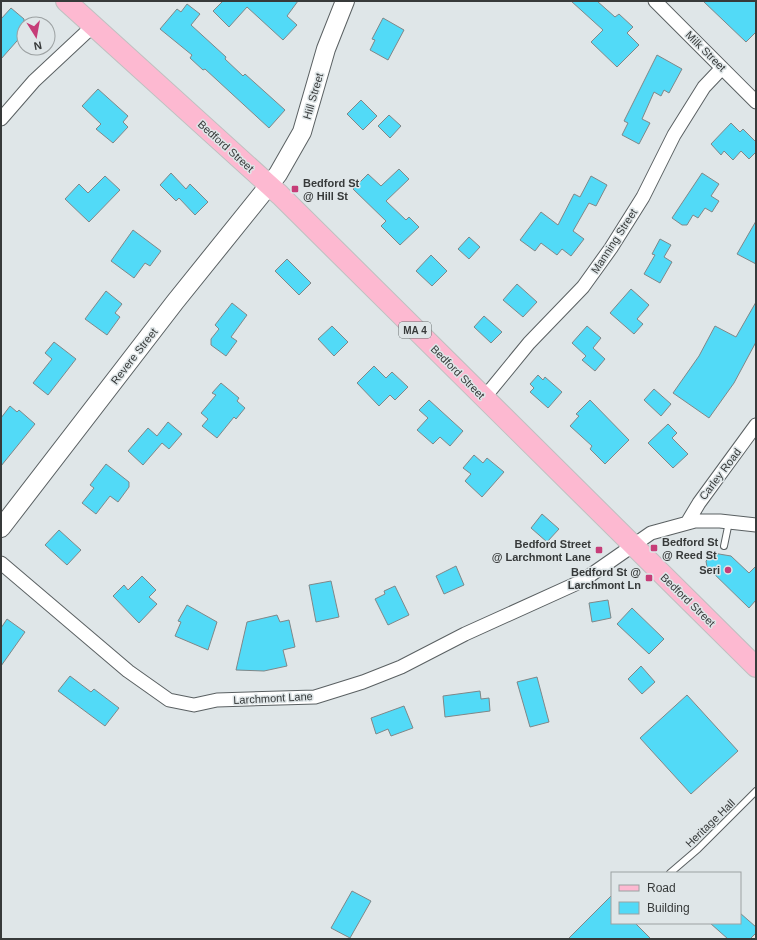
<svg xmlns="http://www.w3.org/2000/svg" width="757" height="940" viewBox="0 0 757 940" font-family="Helvetica,sans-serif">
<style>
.building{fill:#52daf7;stroke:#808788}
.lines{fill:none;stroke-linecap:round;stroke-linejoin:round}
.lane-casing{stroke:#5a6062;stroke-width:8}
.street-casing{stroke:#5a6062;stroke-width:15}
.secondary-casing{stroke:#5a6062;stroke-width:20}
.primary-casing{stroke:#bfc0c0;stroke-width:22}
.lane{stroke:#fff;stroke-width:6}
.street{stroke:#fff;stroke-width:13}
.secondary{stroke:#fff;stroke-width:18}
.primary{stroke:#fdb9d1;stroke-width:20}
.poi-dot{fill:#c63d78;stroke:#dfe6e8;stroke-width:1.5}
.labels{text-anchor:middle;stroke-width:3;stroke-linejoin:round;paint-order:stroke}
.shield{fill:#dfe6e8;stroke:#696e6e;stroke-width:1}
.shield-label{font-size:10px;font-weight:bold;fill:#373a3a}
.street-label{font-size:11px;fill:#373a3a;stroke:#dfe6e8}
.poi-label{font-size:11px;font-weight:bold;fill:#373a3a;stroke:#dfe6e8;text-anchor:end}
</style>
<rect width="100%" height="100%" fill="#dfe6e8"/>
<path class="building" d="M 223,1 L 298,1 L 287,16 L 297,25 L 283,40 L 247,7 L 229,27 L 213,11 Z
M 571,1 L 597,1 L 615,17 L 619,14 L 633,27 L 627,33 L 639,45 L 617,67 L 591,42 L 603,30 Z
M 703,1 L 756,1 L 756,32 L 746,42 Z
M 187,4 L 200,14 L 191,25 L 226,57 L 225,59 L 243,76 L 245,74 L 285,110 L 269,128 L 205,69 L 203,70 L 190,58 L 192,55 L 160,29 L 177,9 L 181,12 Z
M 11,8 L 24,19 L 24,33 L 1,59 L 1,19 Z
M 383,18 L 404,30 L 388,60 L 370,50 L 375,40 L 372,39 Z
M 657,55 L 682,69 L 669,93 L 664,90 L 661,96 L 654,92 L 642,119 L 650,123 L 639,144 L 622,135 L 628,123 L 624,121 Z
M 98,89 L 128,116 L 123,122 L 128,127 L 113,143 L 96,129 L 101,124 L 82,106 Z
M 361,100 L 377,116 L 363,130 L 347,114 Z
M 389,115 L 401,126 L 390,138 L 378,126 Z
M 731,123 L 740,132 L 743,129 L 756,142 L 756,152 L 749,159 L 741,151 L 733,160 L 724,151 L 721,155 L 711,144 Z
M 399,169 L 409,179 L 386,201 L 406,220 L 409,217 L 419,227 L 400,245 L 381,226 L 386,221 L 353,189 L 368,174 L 381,186 Z
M 171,173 L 186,189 L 190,184 L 208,202 L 195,215 L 179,198 L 176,201 L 160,185 Z
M 702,173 L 719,184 L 711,196 L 719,201 L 712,212 L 705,208 L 698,218 L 693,215 L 687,225 L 682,225 L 672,218 Z
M 105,176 L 120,190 L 89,222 L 65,199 L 79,184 L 88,193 Z
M 591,176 L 607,185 L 596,206 L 589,203 L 573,231 L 584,239 L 571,256 L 562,249 L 557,255 L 541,243 L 535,251 L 520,240 L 541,212 L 558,225 L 574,194 L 580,197 Z
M 756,221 L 756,264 L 737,254 Z
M 133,230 L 161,251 L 150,266 L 145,263 L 134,278 L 111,261 Z
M 469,237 L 480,247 L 469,259 L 458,249 Z
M 660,239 L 671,245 L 664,257 L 672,262 L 660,283 L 644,274 L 655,255 L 652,254 Z
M 431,255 L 447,271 L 432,286 L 416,271 Z
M 287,259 L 311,283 L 299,295 L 275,271 Z
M 517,284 L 537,302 L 523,317 L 503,300 Z
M 631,289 L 649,305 L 637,319 L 643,324 L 634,334 L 610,313 Z
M 106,291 L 122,304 L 115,313 L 120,317 L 107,335 L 85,319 Z
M 756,302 L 756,342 L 734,383 L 709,418 L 673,393 L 699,356 L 715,326 L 736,337 Z
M 232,303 L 247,315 L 231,337 L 237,341 L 226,356 L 211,345 L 211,339 L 219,329 L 215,325 Z
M 484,316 L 502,332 L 491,343 L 474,327 Z
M 332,326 L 348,342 L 334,356 L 318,339 Z
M 587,326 L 601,338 L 593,348 L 605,359 L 595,371 L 582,360 L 586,356 L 572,343 Z
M 54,342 L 76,359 L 48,395 L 33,383 L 52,359 L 45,353 Z
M 374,366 L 386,378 L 392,372 L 408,387 L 395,400 L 390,395 L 379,406 L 357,383 Z
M 538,375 L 543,380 L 545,377 L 562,392 L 548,408 L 530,392 L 534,388 L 530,384 Z
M 221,383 L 239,398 L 237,401 L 245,408 L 236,419 L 234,417 L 217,438 L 202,426 L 208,419 L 201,413 L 216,395 L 212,393 Z
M 654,389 L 671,404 L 661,416 L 644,400 Z
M 429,400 L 463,431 L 450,446 L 440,437 L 433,444 L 417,430 L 428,418 L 419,410 Z
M 590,400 L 629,440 L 605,464 L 590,449 L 592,446 L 570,426 L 579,416 L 576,414 Z
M 10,406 L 17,412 L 19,410 L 35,424 L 1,466 L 1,418 Z
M 168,422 L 182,434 L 169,449 L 162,443 L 143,465 L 128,451 L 148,428 L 157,436 Z
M 668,424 L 677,433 L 672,438 L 688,454 L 673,468 L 648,443 Z
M 474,455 L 483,463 L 487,458 L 504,472 L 482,497 L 465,481 L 471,474 L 463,468 Z
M 106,464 L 129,482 L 129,487 L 118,502 L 110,496 L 96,514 L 82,503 L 94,488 L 90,485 Z
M 542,514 L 559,529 L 547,542 L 531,528 Z
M 59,530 L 81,550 L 67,565 L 45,545 Z
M 713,553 L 731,556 L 749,573 L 756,566 L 756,600 L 749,608 L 707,567 L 706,561 Z
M 456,566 L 464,585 L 444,594 L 436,576 Z
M 142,576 L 156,590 L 149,597 L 157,604 L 139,623 L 113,596 L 124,585 L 128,590 Z
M 331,581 L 339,617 L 316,622 L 309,585 Z
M 395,586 L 409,615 L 388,625 L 375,599 L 385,594 L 384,591 Z
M 608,600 L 611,618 L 592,622 L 589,603 Z
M 187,605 L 217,622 L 208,650 L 175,636 L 181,622 L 178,621 Z
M 632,608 L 664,639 L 649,654 L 617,624 Z
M 277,615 L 280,622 L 289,620 L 295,647 L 283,650 L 287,666 L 264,671 L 236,670 L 247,622 Z
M 7,619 L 25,632 L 1,666 L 1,628 Z
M 641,666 L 655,682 L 642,694 L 628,679 Z
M 70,676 L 91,692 L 94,689 L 119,708 L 105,726 L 58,691 Z
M 537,677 L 549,722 L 530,727 L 517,682 Z
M 480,691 L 481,699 L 489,698 L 490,711 L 445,717 L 443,696 Z
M 687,695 L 738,751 L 691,794 L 640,738 Z
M 404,706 L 413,728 L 391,736 L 388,729 L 376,734 L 371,718 Z
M 352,891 L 371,901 L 350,938 L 331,928 Z
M 612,895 L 612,923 L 635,923 L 651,939 L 568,939 Z
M 740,913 L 756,927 L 756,933 L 750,939 L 728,939 L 710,923 L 740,923 Z"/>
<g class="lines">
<defs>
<path id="lane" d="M 724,546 L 729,522
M 670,873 L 698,849 L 756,791"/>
<path id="street" d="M 655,1 L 756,102
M 1,119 L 34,81 L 94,25
M 484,398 L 529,343 L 583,287 L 611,248 L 643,197 L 674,135 L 704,87 L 722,68
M 687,523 L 699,503 L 756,425
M 1,563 L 128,671 L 169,700 L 194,705 L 217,700 L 315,697 L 363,682 L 401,667 L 465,634 L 582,581 L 651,533 L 695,521 L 720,521 L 756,525"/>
<path id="secondary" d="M 1,528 L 175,302 L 278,174 L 302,132 L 326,49 L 345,1"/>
<path id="primary" d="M 66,1 L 280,195 L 756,667"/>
</defs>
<use href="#lane" class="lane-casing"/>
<use href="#street" class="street-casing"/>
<use href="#secondary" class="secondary-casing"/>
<use href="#primary" class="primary-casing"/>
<use href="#lane" class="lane"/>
<use href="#street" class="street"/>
<use href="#secondary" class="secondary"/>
<use href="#primary" class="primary"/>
</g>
<g class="poi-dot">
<rect x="291" y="185" width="8" height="8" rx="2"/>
<rect x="650" y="544" width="8" height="8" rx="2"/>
<rect x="595" y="546" width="8" height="8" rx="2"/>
<circle cx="728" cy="570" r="4"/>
<rect x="645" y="574" width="8" height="8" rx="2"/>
</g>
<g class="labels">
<rect class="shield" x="399" y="322" width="32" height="16" rx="3"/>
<g class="shield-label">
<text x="415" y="334">MA 4</text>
</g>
<g class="street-label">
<text transform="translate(706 51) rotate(45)" y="4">Milk Street</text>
<text transform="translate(313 96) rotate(-74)" y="4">Hill Street</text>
<text transform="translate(226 146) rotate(42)" y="4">Bedford Street</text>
<text transform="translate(614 241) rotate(-57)" y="4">Manning Street</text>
<text transform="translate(134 356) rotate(-52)" y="4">Revere Street</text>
<text transform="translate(458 372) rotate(45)" y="4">Bedford Street</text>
<text transform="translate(720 474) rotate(-53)" y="4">Carley Road</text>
<text transform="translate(688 600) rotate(44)" y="4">Bedford Street</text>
<text transform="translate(273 698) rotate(-3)" y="4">Larchmont Lane</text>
<text transform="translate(710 823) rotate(-44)" y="4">Heritage Hall</text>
</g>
<g class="poi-label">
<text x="303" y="187" text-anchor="start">Bedford St<tspan x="303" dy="13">@ Hill St</tspan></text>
<text x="662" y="546" text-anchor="start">Bedford St<tspan x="662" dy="13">@ Reed St</tspan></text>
<text x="591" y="548">Bedford Street<tspan x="591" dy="13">@ Larchmont Lane</tspan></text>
<text x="720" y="574">Seri</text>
<text x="641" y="576">Bedford St @<tspan x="641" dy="13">Larchmont Ln</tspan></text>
</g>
</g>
<rect width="757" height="940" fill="none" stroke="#373a3a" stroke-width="4"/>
<rect x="611" y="872" width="130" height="52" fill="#dfe6e8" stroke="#9ca1a2"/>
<rect x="619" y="885" width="20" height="6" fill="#fdb9d1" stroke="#9ca1a2"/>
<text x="647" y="892" font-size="12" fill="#373a3a">Road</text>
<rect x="619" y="902" width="20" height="12" fill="#52daf7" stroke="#9ca1a2"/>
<text x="647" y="912" font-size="12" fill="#373a3a">Building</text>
<g transform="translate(36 36) rotate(169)"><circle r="19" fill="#dfe6e8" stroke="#9ca1a2"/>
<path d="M0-3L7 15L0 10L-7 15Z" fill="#c63d78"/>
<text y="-6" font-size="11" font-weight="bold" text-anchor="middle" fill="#373a3a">N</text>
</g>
</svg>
